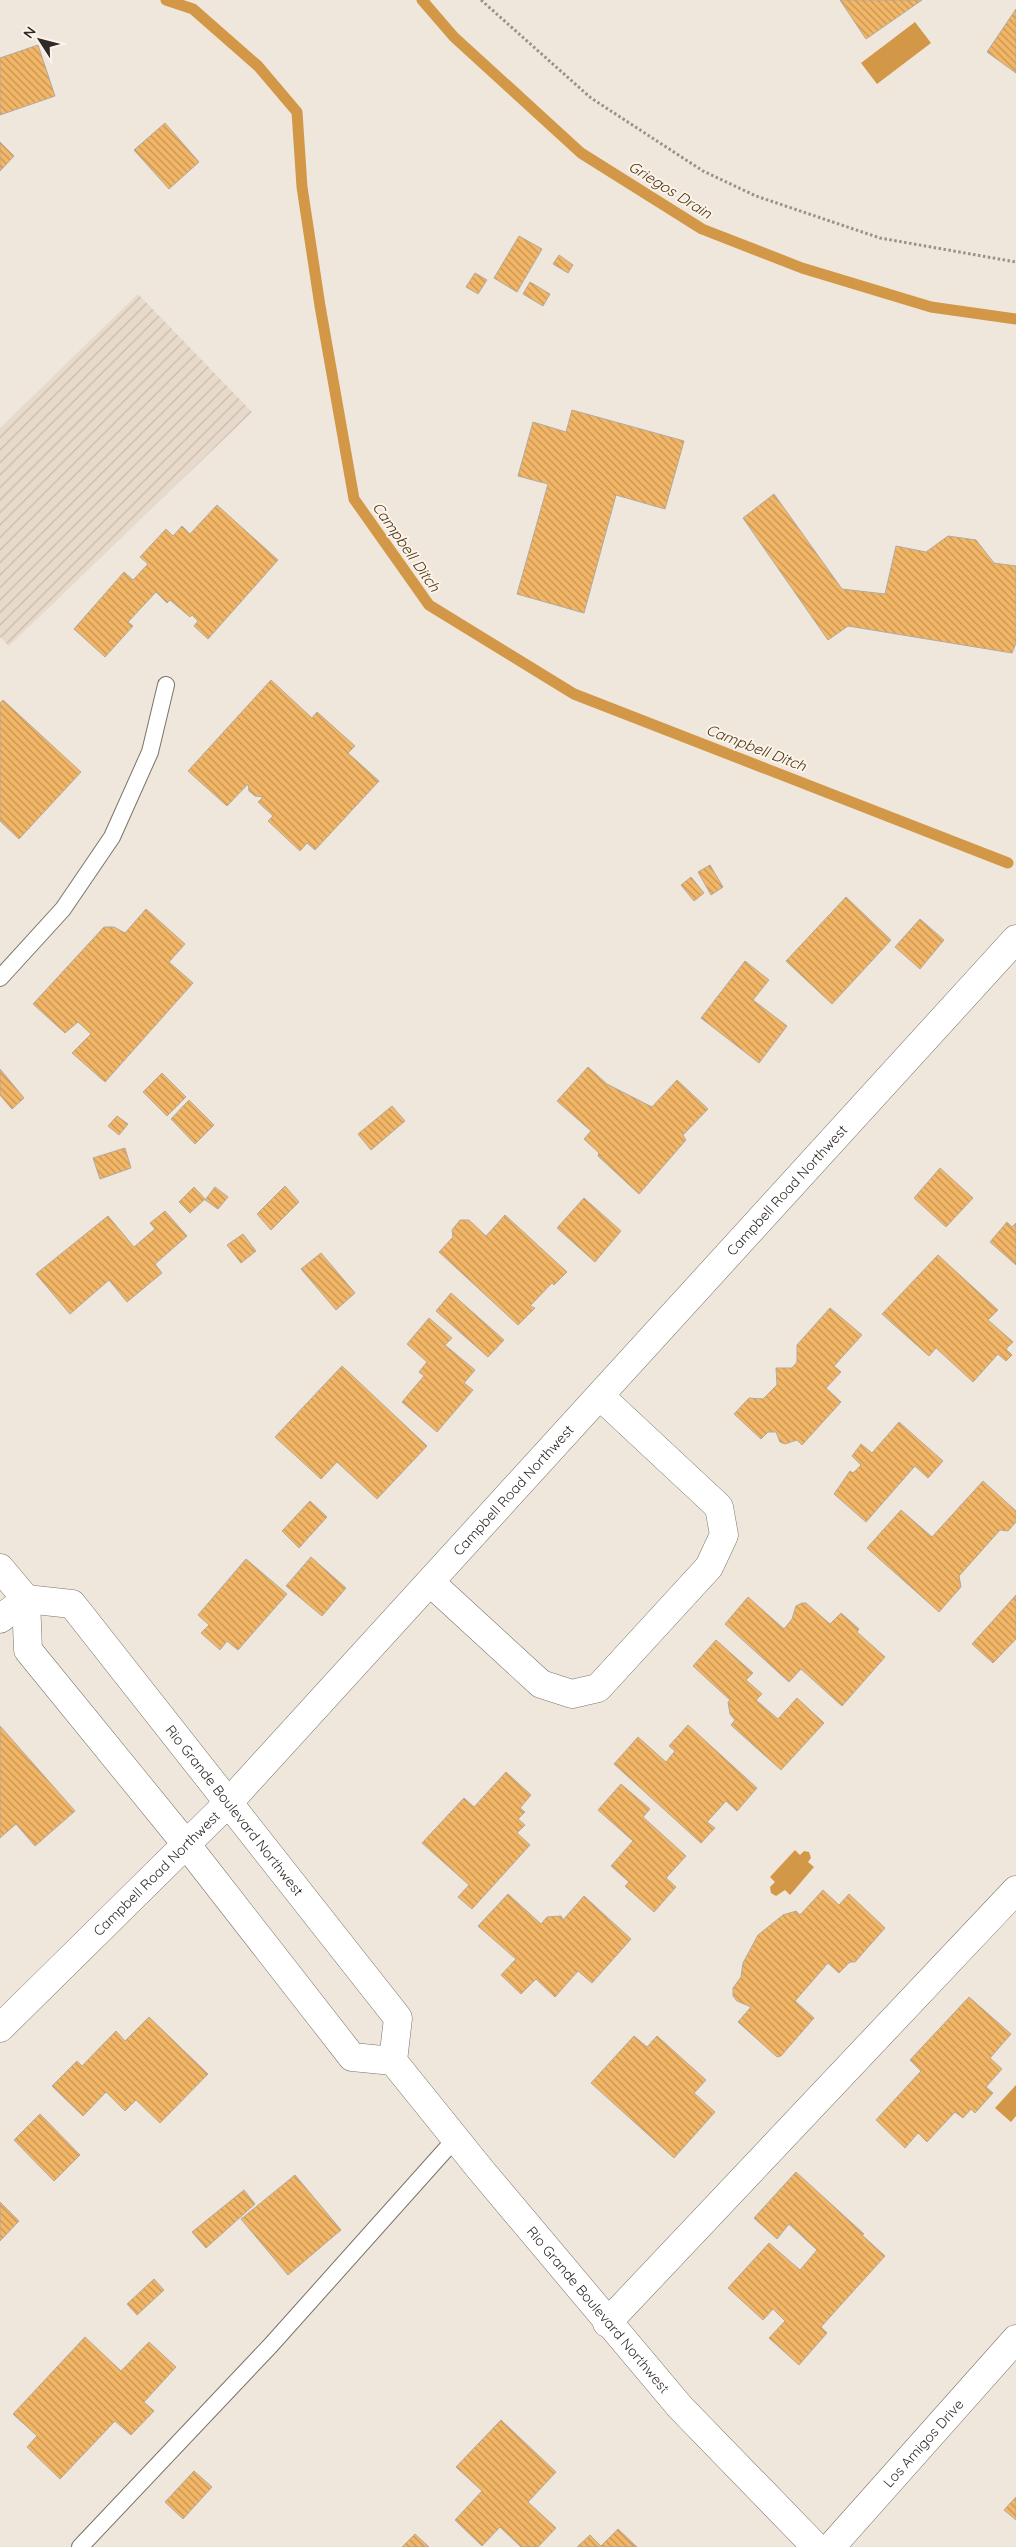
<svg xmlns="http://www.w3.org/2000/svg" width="1016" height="2547" viewBox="0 0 1016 2547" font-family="Quicksand,sans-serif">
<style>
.industrial{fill:url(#industrial-furrows)}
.water{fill:#d29847}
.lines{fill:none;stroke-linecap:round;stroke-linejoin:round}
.stream{stroke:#d29847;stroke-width:11}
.building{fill:url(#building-back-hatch);stroke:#b2aaa1}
.lane-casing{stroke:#7a736a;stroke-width:18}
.street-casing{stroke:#7a736a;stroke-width:29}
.secondary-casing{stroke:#7a736a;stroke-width:29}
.path{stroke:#98928a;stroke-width:3;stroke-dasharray:2.5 2.5;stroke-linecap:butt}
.lane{stroke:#fff;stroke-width:16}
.street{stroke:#fff;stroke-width:28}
.secondary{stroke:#fff;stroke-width:28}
.labels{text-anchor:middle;stroke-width:4;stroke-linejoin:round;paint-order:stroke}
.street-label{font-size:14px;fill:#2e2a27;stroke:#fcf4ea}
.water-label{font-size:15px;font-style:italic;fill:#4c3412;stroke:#fcf4ea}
</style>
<defs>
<pattern id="industrial-furrows" width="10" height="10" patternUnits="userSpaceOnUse" patternTransform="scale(1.25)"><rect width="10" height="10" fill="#e8dacb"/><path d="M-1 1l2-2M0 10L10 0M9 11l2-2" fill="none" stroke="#c7bbae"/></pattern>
<pattern id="building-back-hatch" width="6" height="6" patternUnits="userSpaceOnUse" patternTransform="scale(1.25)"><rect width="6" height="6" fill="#f2b666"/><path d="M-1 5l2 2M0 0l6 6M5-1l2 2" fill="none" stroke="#c49454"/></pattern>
</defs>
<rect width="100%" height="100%" fill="#efe7dc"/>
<path class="industrial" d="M 138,294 L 252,412 L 9,646 L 0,637 L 0,428 Z"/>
<path class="water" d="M 915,22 L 931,43 L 877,84 L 861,63 Z
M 795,1850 L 800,1855 L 804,1851 L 809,1852 L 811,1858 L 808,1862 L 814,1867 L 790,1895 L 785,1890 L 776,1896 L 771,1893 L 770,1887 L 775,1882 L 770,1877 Z
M 1016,2085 L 1016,2116 L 1011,2122 L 995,2108 Z"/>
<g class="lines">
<path class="stream" d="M 166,0 L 193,9 L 258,66 L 297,112 L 302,187 L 320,306 L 354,499 L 429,605 L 574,694 L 1008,863
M 422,0 L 454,37 L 581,153 L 702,229 L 802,268 L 931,307 L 1016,319"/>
</g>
<path class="building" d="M 840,0 L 922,0 L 866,39 Z
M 1016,9 L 1016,73 L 987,52 Z
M 38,45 L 55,96 L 0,115 L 0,58 Z
M 165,123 L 199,162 L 169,189 L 134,150 Z
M 0,142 L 14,156 L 0,171 Z
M 519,236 L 542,249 L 517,292 L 494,278 Z
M 559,255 L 573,265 L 568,273 L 553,264 Z
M 475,273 L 487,280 L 478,294 L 466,287 Z
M 530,282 L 550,294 L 543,306 L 523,294 Z
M 572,410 L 684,441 L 665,509 L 616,495 L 584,613 L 517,594 L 548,484 L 518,476 L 533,422 L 566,432 Z
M 774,494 L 842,589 L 885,594 L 896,546 L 926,552 L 948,536 L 976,540 L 994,563 L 1016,566 L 1016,643 L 1012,653 L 848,626 L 828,640 L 743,518 Z
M 217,505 L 278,560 L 208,639 L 194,626 L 198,621 L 192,615 L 190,617 L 170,600 L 167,603 L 156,592 L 128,622 L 133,626 L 105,657 L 74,629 L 124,572 L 133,580 L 148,564 L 140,557 L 166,529 L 173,536 L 182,526 L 190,534 Z
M 271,680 L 312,718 L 317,712 L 355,746 L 348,753 L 379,781 L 315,850 L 307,843 L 300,851 L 268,821 L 273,816 L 258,802 L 263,797 L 255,796 L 249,791 L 248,784 L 227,806 L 188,771 Z
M 3,700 L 81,772 L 19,839 L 0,821 L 0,703 Z
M 710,865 L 723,887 L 711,895 L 698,872 Z
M 691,877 L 704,893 L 694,901 L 681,885 Z
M 846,897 L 891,940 L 832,1004 L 786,961 Z
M 146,909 L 185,944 L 169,962 L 193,983 L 105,1082 L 72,1053 L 91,1034 L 78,1022 L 65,1033 L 33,1004 L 104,927 L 114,927 L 125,933 Z
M 920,919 L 944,940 L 920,969 L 895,947 Z
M 745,961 L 769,980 L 753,1000 L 787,1026 L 759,1063 L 701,1018 Z
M 588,1067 L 607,1084 L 652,1107 L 677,1080 L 708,1109 L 683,1135 L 686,1140 L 639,1194 L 598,1156 L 599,1153 L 584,1139 L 591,1131 L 557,1101 Z
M 0,1069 L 24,1098 L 12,1109 L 0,1095 Z
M 162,1073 L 186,1097 L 167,1116 L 143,1092 Z
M 189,1100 L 214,1125 L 195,1144 L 171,1119 Z
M 392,1106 L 405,1121 L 371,1150 L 358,1134 Z
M 117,1116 L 128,1124 L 119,1135 L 108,1126 Z
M 125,1148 L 131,1168 L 100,1179 L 93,1158 Z
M 940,1168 L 973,1198 L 946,1227 L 914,1198 Z
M 285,1186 L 299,1202 L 271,1230 L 257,1214 Z
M 194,1187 L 205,1199 L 190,1213 L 179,1202 Z
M 215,1187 L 228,1197 L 218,1209 L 205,1200 Z
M 584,1198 L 621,1231 L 595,1262 L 557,1228 Z
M 165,1211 L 187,1236 L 155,1264 L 162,1273 L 127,1302 L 109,1280 L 70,1314 L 36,1274 L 108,1216 L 134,1247 L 155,1229 L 150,1223 Z
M 505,1215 L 567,1272 L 554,1285 L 552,1283 L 530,1306 L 535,1308 L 518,1325 L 439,1252 L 453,1237 L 452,1230 L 460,1220 L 469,1220 L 486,1236 Z
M 1007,1222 L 1012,1227 L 1016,1223 L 1016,1265 L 990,1242 Z
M 243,1234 L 256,1251 L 241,1263 L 227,1245 Z
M 321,1253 L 355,1293 L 336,1310 L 301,1269 Z
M 938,1255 L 998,1310 L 988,1320 L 1013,1342 L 1006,1349 L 1012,1355 L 1006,1361 L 998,1354 L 973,1382 L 936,1348 L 929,1356 L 882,1314 Z
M 451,1293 L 504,1340 L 488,1357 L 436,1311 Z
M 830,1308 L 862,1335 L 834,1366 L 841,1372 L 826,1388 L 841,1402 L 802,1445 L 797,1440 L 785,1444 L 780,1442 L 776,1432 L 768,1432 L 761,1439 L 734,1414 L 749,1398 L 763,1399 L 777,1385 L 776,1368 L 792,1368 L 797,1362 L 797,1345 Z
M 429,1318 L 452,1338 L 445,1345 L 475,1370 L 464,1383 L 473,1390 L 437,1432 L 402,1402 L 424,1376 L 419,1372 L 427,1362 L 407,1344 Z
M 342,1366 L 427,1446 L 377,1499 L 337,1462 L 321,1479 L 275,1437 Z
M 899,1422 L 943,1461 L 928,1478 L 915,1466 L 866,1522 L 834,1494 L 850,1471 L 853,1473 L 861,1465 L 852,1456 L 861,1444 L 872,1453 Z
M 983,1481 L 1016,1511 L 1016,1522 L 1008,1531 L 1000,1530 L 959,1576 L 961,1587 L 939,1612 L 867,1548 L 901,1510 L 932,1537 Z
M 310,1501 L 327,1517 L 299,1548 L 282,1531 Z
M 311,1557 L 346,1588 L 322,1616 L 286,1586 Z
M 246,1559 L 287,1594 L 238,1650 L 227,1641 L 220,1650 L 201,1633 L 209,1625 L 198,1615 Z
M 1016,1595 L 1016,1639 L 993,1663 L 972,1644 Z
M 748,1597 L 784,1629 L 792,1619 L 796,1606 L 802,1603 L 806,1603 L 830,1624 L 841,1613 L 859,1629 L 857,1632 L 885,1657 L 842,1706 L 801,1669 L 789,1682 L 725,1624 Z
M 716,1640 L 753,1673 L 746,1680 L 762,1694 L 756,1700 L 778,1719 L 797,1698 L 824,1723 L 781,1770 L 731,1725 L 735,1720 L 730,1714 L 728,1702 L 730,1700 L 693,1666 Z
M 688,1725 L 757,1788 L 737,1811 L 726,1801 L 707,1822 L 715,1828 L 701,1843 L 614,1764 L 638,1737 L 666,1762 L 675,1751 L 669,1746 Z
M 0,1726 L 75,1811 L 35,1846 L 16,1824 L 0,1838 Z
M 506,1772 L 531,1795 L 520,1808 L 525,1812 L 518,1819 L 525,1825 L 517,1833 L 530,1845 L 472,1909 L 458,1897 L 469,1885 L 422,1843 L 464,1798 L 474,1807 Z
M 621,1784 L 650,1809 L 643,1817 L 686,1856 L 666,1878 L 676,1887 L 654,1912 L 625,1886 L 629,1882 L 611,1866 L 633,1841 L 598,1810 Z
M 823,1890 L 839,1905 L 849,1894 L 885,1928 L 855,1962 L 850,1962 L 839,1973 L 828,1963 L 795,2001 L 814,2018 L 781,2056 L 777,2057 L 738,2022 L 751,2007 L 737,2001 L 733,1996 L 733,1988 L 741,1977 L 743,1963 L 758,1935 L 783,1915 L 796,1911 L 800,1915 Z
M 508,1894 L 541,1924 L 547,1917 L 561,1916 L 563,1920 L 584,1896 L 631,1939 L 592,1983 L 578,1971 L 555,1997 L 536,1979 L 521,1994 L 501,1975 L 516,1959 L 478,1926 Z
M 969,1997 L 1011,2034 L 990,2058 L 1002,2069 L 986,2087 L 993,2093 L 975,2113 L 971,2109 L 963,2118 L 955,2112 L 927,2142 L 918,2133 L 905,2148 L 876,2120 L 921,2071 L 910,2060 Z
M 149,2017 L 208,2074 L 160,2123 L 136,2100 L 125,2111 L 106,2092 L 83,2116 L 52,2086 L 77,2061 L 82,2066 L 116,2031 L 125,2041 Z
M 634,2036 L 647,2047 L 657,2036 L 706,2080 L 694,2093 L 715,2112 L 674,2158 L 591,2083 Z
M 40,2114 L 80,2155 L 54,2181 L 14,2140 Z
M 796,2172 L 864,2234 L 862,2235 L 885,2256 L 821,2327 L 827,2333 L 799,2365 L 769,2338 L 785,2321 L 773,2309 L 763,2320 L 728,2288 L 769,2243 L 800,2270 L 817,2250 L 789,2224 L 777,2239 L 754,2218 Z
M 295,2175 L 341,2230 L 288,2275 L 241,2219 Z
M 244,2190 L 255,2204 L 206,2248 L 192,2232 Z
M 0,2202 L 19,2221 L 0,2241 Z
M 154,2279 L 164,2290 L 137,2315 L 127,2304 Z
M 85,2337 L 121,2371 L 149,2342 L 176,2367 L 144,2402 L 154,2411 L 131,2435 L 115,2421 L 60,2479 L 27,2447 L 37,2436 L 13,2414 Z
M 501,2420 L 556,2472 L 528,2502 L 556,2528 L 538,2547 L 521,2547 L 500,2527 L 482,2546 L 455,2520 L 482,2491 L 456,2467 Z
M 194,2471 L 212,2487 L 183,2519 L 165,2502 Z
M 1016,2497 L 1016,2520 L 1004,2510 Z
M 618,2529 L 637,2547 L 577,2547 L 590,2535 L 601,2546 Z
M 415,2534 L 429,2547 L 402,2547 Z"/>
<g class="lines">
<defs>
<path id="lane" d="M 0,978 L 63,909 L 112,837 L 150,752 L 166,685
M 80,2547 L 271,2345 L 456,2138"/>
<g id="street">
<path d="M 430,1582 L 541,1684 L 572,1694 L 598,1688 L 709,1567 L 724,1535 L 719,1507 L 600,1396"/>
<path d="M 0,1619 L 26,1599"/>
<path id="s1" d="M 229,1802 L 1016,939"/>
<path d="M 607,2323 L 1016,1890"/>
<path id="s2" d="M 831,2547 L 1016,2339"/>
</g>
<g id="secondary">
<path d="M 0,1568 L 26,1599 L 28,1650 L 186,1844 L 352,2057 L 393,2061"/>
<path id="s3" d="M 26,1599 L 72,1604 L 398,2018 L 393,2061 L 480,2169 L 680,2407 L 816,2547"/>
<path id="s4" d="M 0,2028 L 229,1802"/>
</g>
</defs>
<use href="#lane" class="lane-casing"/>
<use href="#street" class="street-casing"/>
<use href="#secondary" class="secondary-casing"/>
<path class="path" d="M 481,0 L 591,98 L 703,171 L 756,196 L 880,238 L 1016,262"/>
<use href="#lane" class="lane"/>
<use href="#street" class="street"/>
<use href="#secondary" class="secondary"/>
</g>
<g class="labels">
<g class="street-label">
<text dy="5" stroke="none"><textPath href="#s1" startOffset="828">Campbell Road Northwest</textPath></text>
<text dy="5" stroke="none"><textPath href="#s1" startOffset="422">Campbell Road Northwest</textPath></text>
<text dy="5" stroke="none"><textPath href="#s3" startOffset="309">Rio Grande Boulevard Northwest</textPath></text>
<text dy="5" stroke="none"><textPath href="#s4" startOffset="220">Campbell Road Northwest</textPath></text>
<text dy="5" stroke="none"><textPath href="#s3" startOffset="939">Rio Grande Boulevard Northwest</textPath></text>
<text dy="5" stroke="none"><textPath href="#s2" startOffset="139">Los Amigos Drive</textPath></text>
</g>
<g class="water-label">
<text transform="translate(670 190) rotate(32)" y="5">Griegos Drain</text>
<text transform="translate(406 547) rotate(55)" y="5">Campbell Ditch</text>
<text transform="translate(756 748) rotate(21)" y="5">Campbell Ditch</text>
</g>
</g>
<g transform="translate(40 40) rotate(306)" stroke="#fcf4ea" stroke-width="4" paint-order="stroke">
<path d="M0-4L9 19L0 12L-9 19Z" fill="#2e2a27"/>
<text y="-8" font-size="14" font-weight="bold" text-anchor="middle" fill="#2e2a27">N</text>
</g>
</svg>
